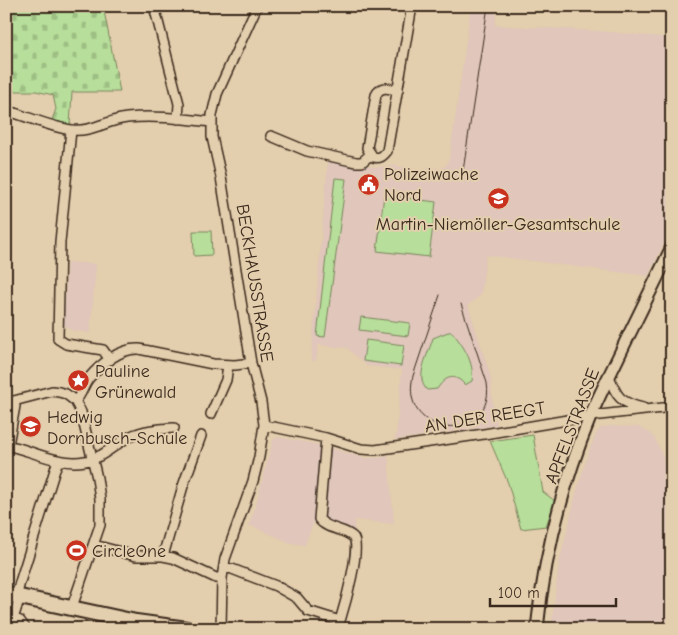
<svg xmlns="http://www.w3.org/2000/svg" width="678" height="635" viewBox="0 0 678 635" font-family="'Comic Neue',sans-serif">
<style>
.built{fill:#e0c6bb}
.green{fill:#b7de9a;stroke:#79845c}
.cemetery{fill:url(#cemetery-stones);stroke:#79845c}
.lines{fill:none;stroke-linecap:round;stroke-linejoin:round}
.minor-casing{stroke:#3b2a1e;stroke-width:12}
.tertiary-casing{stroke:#3b2a1e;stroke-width:15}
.secondary-casing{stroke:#3b2a1e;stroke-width:18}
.minor{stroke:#e3cead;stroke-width:9}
.tertiary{stroke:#e3cead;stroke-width:11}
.secondary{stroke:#e3cead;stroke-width:14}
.tram{stroke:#3b2a1e;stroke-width:1}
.labels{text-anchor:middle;stroke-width:4;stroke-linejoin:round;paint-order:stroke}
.poi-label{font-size:18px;fill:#3b2a1e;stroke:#e3cead;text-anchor:start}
.street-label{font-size:18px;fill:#3b2a1e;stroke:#e3cead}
</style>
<defs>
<pattern id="cemetery-stones" width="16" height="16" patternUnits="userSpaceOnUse" patternTransform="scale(1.25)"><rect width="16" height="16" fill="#b7de9a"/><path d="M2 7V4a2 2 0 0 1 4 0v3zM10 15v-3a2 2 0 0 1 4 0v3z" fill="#9ebf84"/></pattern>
</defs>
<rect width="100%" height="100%" fill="#e3cead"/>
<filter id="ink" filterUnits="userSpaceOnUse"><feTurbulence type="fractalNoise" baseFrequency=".02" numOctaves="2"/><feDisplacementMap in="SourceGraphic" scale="10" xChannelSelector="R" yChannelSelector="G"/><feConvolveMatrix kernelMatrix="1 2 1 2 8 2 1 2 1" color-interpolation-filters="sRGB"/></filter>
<g filter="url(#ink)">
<path class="built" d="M 471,6 L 497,6 L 495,25 L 598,31 L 672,38 L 672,227 L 648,276 L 486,255 L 481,295 L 468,305 L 491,378 L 492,399 L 497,425 L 394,440 L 396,435 L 402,370 L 367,366 L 347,348 L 318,345 L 316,361 L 311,360 L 328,160 L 376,167 L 395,166 L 426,171 L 427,167 L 441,169 L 447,164 L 450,155 Z
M 67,262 L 96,264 L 90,333 L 71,330 L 64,325 Z
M 609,426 L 639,427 L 650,433 L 655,439 L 672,476 L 672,629 L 551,629 L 559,564 L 577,490 L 590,448 L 597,432 L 601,428 Z
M 278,437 L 320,445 L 364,458 L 375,458 L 388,456 L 394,524 L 355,520 L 354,533 L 315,518 L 305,545 L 291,543 L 249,525 L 254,511 L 273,440 Z"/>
<path class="green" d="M 335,178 L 346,179 L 325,337 L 317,336 Z
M 384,195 L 436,202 L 429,257 L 377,251 Z
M 193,231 L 211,231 L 212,255 L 194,256 Z
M 361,317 L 410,323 L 408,336 L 359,330 Z
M 448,332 L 452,332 C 463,345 475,363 472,381 L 465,385 C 454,372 445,377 437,389 L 427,390 C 414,377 429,353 433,338 Z
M 366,340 L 404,345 L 401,366 L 363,361 Z
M 533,435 L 543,492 L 555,501 L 546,526 L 521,529 L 508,483 L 490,441 Z"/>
<path class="cemetery" d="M 6,6 L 103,6 L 120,92 L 72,92 L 70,125 L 52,120 L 56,109 L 53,95 L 36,91 L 6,91 Z"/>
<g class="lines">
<defs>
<path id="minor" d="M 154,6 L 179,104 L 178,119
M 398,90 L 385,88 L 379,90 L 376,95 L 367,148 L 373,157 C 380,159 383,156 387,151 L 412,6
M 6,110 C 25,116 53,128 72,130 C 92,132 108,120 127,118 C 155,115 184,119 211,122
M 71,130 L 60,242 L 58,339 L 66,344 L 103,350 L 110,360
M 271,136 L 307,151 L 356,162 L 362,162 L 370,155
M 609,376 C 616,397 621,403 643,408
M 75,401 C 82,395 83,385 89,378 C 101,364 120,348 139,349 L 213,364 L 235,365 L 251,363
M 6,403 L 52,391 L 59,392 L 66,394 L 75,401 L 81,412 L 97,478 L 100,499 L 100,525 L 72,607
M 211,414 L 226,380 L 228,365
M 264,425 L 326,438 L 361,449 L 375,450 L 484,434 L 591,416 L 672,407
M 6,445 C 32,450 58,466 85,461 C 101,459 115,444 129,437 C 143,430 159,429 174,428
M 8,445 L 15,406 L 14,401
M 94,545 L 136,556 L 163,556 L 173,558 L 216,578 L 222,578
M 163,556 L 183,486 L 201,436
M 224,567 L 232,569 L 276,586 L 297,598 L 308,611 L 340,621 C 344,608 362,546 353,537 C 344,528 327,530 319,519 L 326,438
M 14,618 L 20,621 L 26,629
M 10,629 L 18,603 L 18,590 L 20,582 L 58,460
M 221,629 L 222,578 L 225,559 L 253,481 L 259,457 L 264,425 L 261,402 L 251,363 L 221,177 L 212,137 L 212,115 L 217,94 L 257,6"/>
<path id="tertiary" d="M 537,629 C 544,556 563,483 591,415 C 601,391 614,367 625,343 C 641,311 656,279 672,247"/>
<path id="secondary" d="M 6,594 L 136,622 L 187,629"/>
</defs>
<use href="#minor" class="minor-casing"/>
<use href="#tertiary" class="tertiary-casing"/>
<use href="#secondary" class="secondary-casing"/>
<use href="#minor" class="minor"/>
<use href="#tertiary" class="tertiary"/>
<use href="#secondary" class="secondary"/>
<path class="tram" d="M 463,171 L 488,6
M 440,295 L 413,376 C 398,441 496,443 487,383 L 461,304"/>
</g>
</g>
<defs>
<symbol id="civic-disc" viewBox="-11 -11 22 22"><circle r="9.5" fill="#c8321e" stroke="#e3cead"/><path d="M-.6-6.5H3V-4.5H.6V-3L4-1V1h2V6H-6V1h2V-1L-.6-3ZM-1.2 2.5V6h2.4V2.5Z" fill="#fff"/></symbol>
<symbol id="school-disc" viewBox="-11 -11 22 22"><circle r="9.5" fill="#c8321e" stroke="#e3cead"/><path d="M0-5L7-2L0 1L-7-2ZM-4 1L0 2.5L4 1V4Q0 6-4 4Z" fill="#fff"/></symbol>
<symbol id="sight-disc" viewBox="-11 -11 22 22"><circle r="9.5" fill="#c8321e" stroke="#e3cead"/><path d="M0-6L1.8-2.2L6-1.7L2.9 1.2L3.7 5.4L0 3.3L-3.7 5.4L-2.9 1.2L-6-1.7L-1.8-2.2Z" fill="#fff"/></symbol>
<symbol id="stadium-disc" viewBox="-11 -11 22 22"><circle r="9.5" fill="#c8321e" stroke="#e3cead"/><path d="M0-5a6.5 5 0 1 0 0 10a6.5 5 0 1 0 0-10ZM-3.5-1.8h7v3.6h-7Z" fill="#fff"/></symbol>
</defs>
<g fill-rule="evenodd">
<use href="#civic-disc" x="356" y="172" width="25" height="25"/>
<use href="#school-disc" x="486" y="186" width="25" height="25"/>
<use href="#sight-disc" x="66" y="368" width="25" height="25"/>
<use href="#school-disc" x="18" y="414" width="25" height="25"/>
<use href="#stadium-disc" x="64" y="538" width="25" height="25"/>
</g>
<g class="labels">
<g class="poi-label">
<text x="384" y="180">Polizeiwache<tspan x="384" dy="21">Nord</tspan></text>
<text x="498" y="230" text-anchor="middle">Martin-Niemöller-Gesamtschule</text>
<text x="95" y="377">Pauline<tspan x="95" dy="21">Grünewald</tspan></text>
<text x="47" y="423">Hedwig<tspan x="47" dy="21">Dornbusch-Schule</tspan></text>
<text x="92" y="557">CircleOne</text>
</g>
<g class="street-label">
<text transform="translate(255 283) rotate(81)" y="6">BECKHAUSSTRASSE</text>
<text transform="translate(485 417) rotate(-9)" y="6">AN DER REEGT</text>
<text transform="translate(572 426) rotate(-69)" y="6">APFELSTRASSE</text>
</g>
</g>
<rect width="678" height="635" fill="none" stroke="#e3cead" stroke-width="25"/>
<rect x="12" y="12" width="653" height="610" fill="none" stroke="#3b2a1e" stroke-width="2" filter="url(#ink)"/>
<path d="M490 598v8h126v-8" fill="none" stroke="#3b2a1e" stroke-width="2.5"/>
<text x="498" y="598" font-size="15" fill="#3b2a1e" stroke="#e3cead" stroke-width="4" paint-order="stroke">100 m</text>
</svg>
